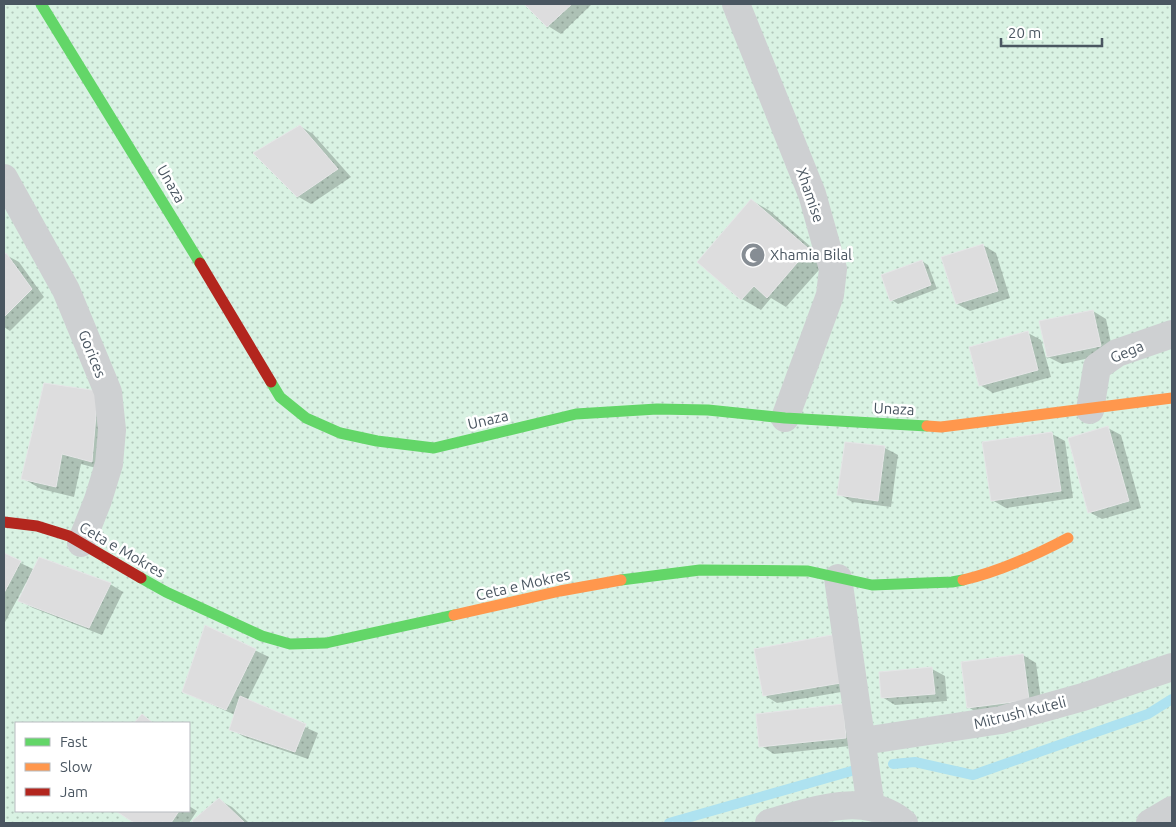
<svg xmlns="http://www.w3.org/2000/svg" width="1176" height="827" viewBox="0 0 1176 827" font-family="Ubuntu,sans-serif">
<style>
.park{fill:url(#park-dots);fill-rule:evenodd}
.shadow{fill:#0003}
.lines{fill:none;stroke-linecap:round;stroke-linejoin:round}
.stream{stroke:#aee2f0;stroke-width:10}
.building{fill:#ddddde;stroke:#e5e6e7}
.street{stroke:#ced0d2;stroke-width:28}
.fast{stroke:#63d668;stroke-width:11}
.slow{stroke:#ff974d;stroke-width:11}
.jam{stroke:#b3261e;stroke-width:11}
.labels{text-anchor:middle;stroke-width:5;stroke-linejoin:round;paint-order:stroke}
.street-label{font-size:15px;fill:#4a5661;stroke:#fff}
.poi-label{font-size:15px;fill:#4a5661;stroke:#fff;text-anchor:start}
</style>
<defs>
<pattern id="park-dots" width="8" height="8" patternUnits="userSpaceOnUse" patternTransform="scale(1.25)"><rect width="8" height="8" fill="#d9f2e3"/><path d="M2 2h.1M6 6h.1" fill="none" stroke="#b2c7bb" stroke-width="1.8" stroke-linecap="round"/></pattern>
</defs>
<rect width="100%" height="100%" fill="#f4f4f4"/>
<path class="park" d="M 4,4 L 1172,4 L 1172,823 L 4,823 ZM 16,723 L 189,723 L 189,811 L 16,811 Z"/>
<path class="shadow" d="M 526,4 L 592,4 L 561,34 L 548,26 Z
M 300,126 L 313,134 L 351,177 L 311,204 L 297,196 Z
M 751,200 L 770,211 L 827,261 L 786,307 L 771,298 L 761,310 L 742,299 L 698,262 Z
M 983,245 L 996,253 L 1010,298 L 970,311 L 957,304 Z
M 6,255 L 19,262 L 44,297 L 10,331 L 4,327 L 4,256 Z
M 922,261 L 928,265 L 937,289 L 898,304 L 892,300 Z
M 1093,311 L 1106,319 L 1113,353 L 1062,364 L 1048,357 Z
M 1028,333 L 1041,340 L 1051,377 L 993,393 L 980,385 Z
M 97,392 L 111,472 L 81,464 L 74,497 L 41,489 L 22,478 Z
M 1108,428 L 1121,435 L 1141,508 L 1102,519 L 1089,512 Z
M 1052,434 L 1065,441 L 1073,498 L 1006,508 L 992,500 Z
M 846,443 L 885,448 L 898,455 L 891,507 L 852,502 L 839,494 Z
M 4,555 L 35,570 L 110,584 L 123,592 L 102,635 L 33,608 L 20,601 L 28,584 L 26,583 L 4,624 Z
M 206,627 L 269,657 L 247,701 L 318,733 L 308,759 L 244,737 L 231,729 L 235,715 L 184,692 Z
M 832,637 L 845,644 L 853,690 L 777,703 L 764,695 Z
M 1023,655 L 1036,663 L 1042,707 L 981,715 L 968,707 Z
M 932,669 L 945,676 L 947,701 L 895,705 L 882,697 Z
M 843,706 L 859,745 L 774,754 L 761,746 Z
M 219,800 L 232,807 L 249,823 L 196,823 L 194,821 Z
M 189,806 L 197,811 L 189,823 L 136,823 L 118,811 L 189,811 Z"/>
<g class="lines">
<path class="stream" d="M 893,764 L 915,762 L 973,775 L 1148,714 L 1172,699
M 669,823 L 855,770"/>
</g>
<path class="building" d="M 524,4 L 572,4 L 547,27 Z
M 300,125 L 338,169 L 297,197 L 253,153 Z
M 751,199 L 809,249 L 767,298 L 754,286 L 741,300 L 697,262 Z
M 983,244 L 998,291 L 956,304 L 941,257 Z
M 6,253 L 32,289 L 4,317 L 4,255 Z
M 922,260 L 931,285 L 890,301 L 881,275 Z
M 1093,310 L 1101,346 L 1047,357 L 1039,321 Z
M 1028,331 L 1038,370 L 979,386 L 969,347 Z
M 44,383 L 98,391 L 92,462 L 62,454 L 56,487 L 21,479 Z
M 1108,426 L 1129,501 L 1088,513 L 1068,438 Z
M 1052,432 L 1061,491 L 991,501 L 982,442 Z
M 845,442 L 885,446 L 878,501 L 837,495 Z
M 4,553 L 21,561 L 4,593 Z
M 39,557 L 111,583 L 89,628 L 18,601 Z
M 205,625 L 256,649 L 226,710 L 182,692 Z
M 832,635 L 841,683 L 763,696 L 754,649 Z
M 1023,654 L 1029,700 L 967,708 L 961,662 Z
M 932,667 L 935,694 L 881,698 L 879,672 Z
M 240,696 L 306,724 L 295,752 L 229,730 Z
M 843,704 L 846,738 L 759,747 L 756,714 Z
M 142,714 L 153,723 L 134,723 Z
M 219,798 L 245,823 L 194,823 L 192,821 Z
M 116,811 L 179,811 L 171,823 L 134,823 Z"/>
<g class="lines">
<path class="street" d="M 736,4 L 812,194 L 833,269 L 830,295 L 785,418
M 4,178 L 66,290 L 108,392 L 112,430 L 109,464 L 98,500 L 81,543
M 1090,410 L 1097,367 L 1117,353 L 1172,334
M 838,578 L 871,807
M 863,741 L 1001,720 L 1083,697 L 1172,667
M 769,823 C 814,811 864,790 904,823
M 1150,823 L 1172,810"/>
<path class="fast" d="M 41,4 L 200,263
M 271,382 L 280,397 L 306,418 L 340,433 L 377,441 L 434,448 L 576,414 L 657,409 L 708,410 L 785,418 L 927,426
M 141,578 L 166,592 L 262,636 L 290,644 L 326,643 L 454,615
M 621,580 L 700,570 L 808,571 L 872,585 L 952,582 L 963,580"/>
<path class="slow" d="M 927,426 L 941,427 L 1172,398
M 963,580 C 1001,571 1034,556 1068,538
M 454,615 L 560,591 L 621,580"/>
<path class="jam" d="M 200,263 L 271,382
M 4,522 L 37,526 L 69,536 L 141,578"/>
</g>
<defs>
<symbol id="mosque-disc" viewBox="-11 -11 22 22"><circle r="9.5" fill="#868d94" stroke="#fff"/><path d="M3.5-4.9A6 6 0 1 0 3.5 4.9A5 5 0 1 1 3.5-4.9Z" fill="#fff"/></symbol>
</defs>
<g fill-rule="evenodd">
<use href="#mosque-disc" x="739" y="241" width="28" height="28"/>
</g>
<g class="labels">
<g class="street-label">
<text transform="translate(171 184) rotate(60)" y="5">Unaza</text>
<text transform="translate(810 195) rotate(71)" y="5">Xhamise</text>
<text transform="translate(1127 352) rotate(-23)" y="5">Gega</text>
<text transform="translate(92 354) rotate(68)" y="5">Gorices</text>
<text transform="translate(894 409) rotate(3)" y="5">Unaza</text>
<text transform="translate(488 420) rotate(-13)" y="5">Unaza</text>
<text transform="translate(122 550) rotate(30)" y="5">Ceta e Mokres</text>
<text transform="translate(523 585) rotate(-13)" y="5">Ceta e Mokres</text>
<text transform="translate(1020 713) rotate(-14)" y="5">Mitrush Kuteli</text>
</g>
<g class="poi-label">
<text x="770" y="260">Xhamia Bilal</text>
</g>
</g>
<rect width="1176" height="827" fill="none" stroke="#4a5661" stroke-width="10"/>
<rect x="15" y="722" width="175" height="90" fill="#ffffff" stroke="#b7bbc0"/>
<rect x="25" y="738" width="25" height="8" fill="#63d668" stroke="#b7bbc0"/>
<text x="60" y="747" font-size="15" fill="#4a5661">Fast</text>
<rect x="25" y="763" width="25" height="8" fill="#ff974d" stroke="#b7bbc0"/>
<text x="60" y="772" font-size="15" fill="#4a5661">Slow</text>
<rect x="25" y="788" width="25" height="8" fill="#b3261e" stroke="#b7bbc0"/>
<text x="60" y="797" font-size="15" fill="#4a5661">Jam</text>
<path d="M1001 38v8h101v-8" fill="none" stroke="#4a5661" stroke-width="2.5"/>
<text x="1008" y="38" font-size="15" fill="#4a5661" stroke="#ffffff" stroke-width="4" paint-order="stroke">20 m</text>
</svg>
